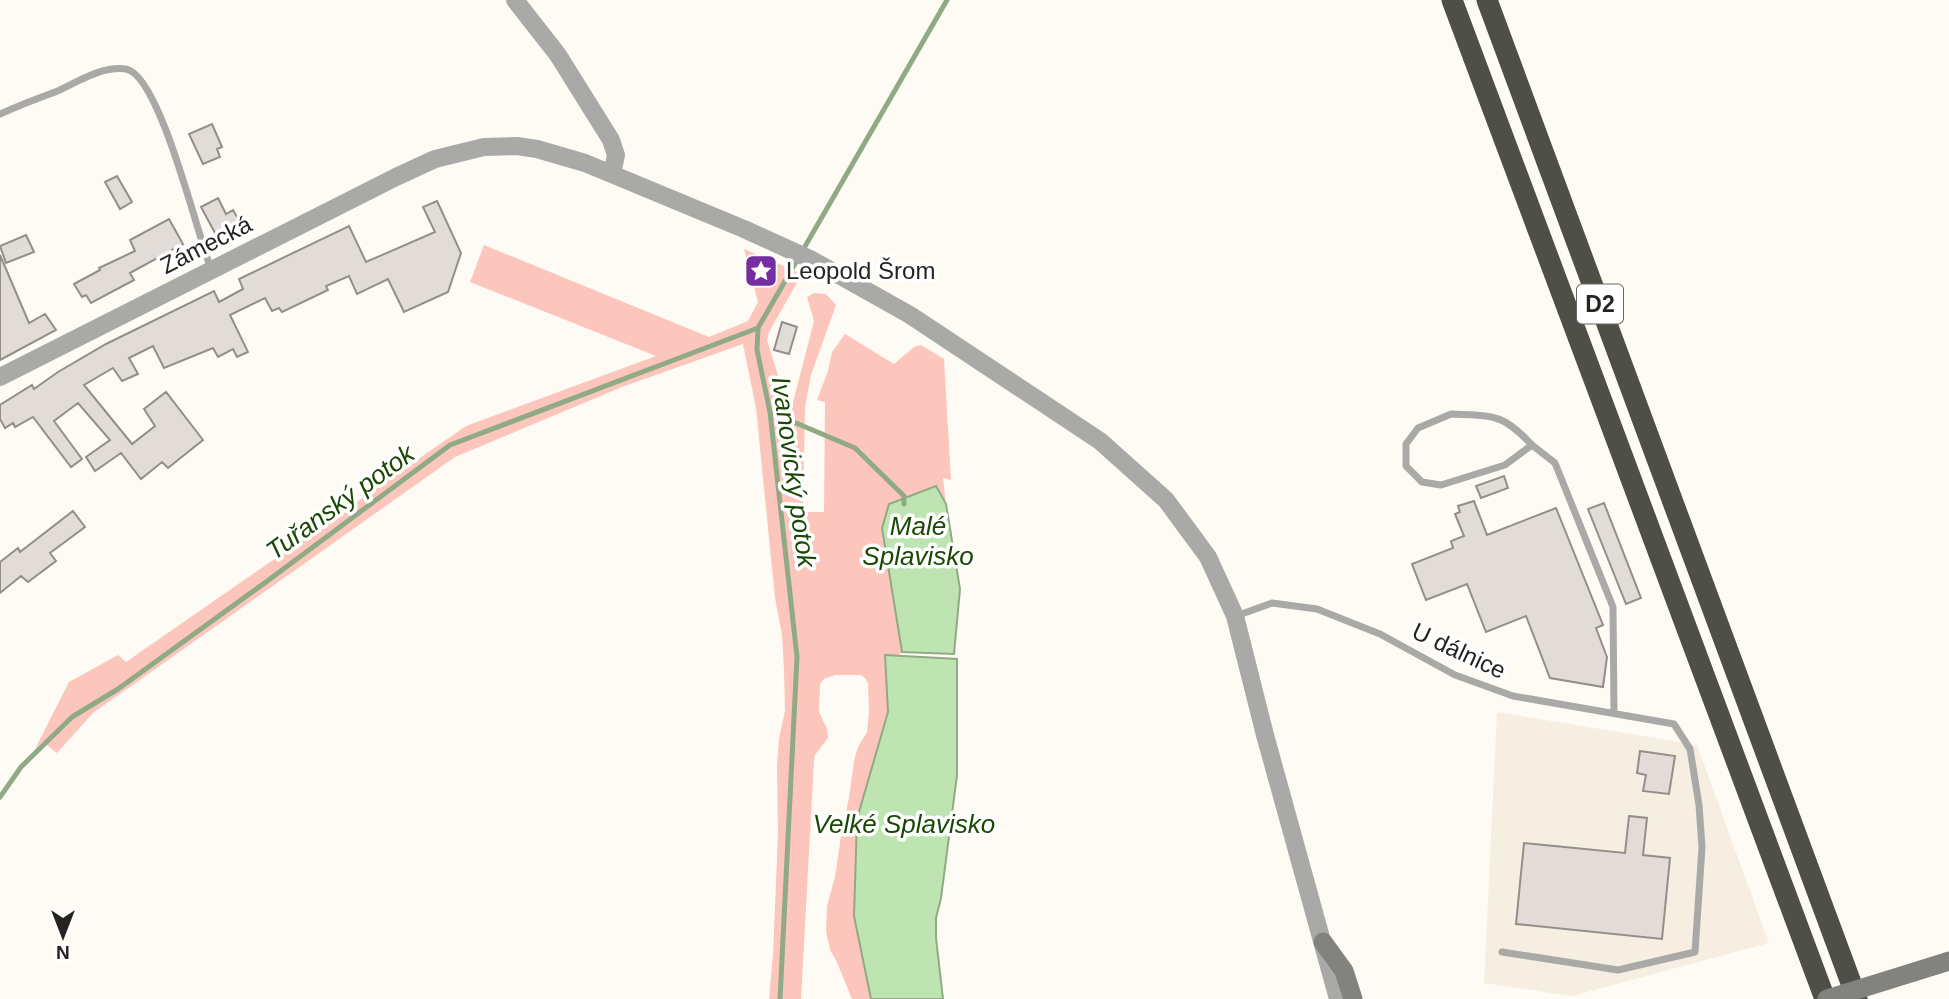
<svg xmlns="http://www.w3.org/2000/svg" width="1949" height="999" viewBox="0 0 1949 999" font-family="Arial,sans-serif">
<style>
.built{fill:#f5eee1}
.green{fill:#fcc6bc}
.water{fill:#bee4b2;stroke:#90aa86;stroke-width:2}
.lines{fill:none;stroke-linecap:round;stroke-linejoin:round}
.stream{stroke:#90aa86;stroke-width:5}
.building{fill:#e2dcd8;stroke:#948e8a;stroke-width:2}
.service{stroke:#a9aaa7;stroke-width:7}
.tertiary{stroke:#a9aaa7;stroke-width:18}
.secondary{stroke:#82827e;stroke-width:19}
.motorway{stroke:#4f4f4a;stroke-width:21}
.secondary-bridge{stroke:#82827e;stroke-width:19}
.labels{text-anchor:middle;stroke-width:7;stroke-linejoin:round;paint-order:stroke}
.shield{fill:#fff;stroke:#666664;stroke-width:2}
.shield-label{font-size:23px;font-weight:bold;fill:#252421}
.street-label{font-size:24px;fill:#252421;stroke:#fff}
.poi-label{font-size:24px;fill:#252421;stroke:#fff;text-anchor:start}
.water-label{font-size:26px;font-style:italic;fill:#184803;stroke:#fff}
</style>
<rect width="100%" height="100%" fill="#fefbf4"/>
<path class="built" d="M 1497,712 L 1697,745 L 1769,943 L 1572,996 L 1484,983 Z"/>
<path class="green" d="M 484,245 L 709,337 L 748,321 L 758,302 L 744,249 L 802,274 L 769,332 L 767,340 L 790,414 L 814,321 L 807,297 L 814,293 L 826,294 L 836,305 L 811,375 L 805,407 L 803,512 L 824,512 L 825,402 L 817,400 L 828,371 L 832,352 L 845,334 L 894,364 L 914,347 L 921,345 L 944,359 L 951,480 L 943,478 L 946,504 L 936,486 L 889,503 L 902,652 L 898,656 L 885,655 L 888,712 L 857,819 L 854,916 L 871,999 L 852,999 L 836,960 L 830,950 L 826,931 L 827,906 L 835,877 L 842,829 L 849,798 L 854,761 L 858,747 L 867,732 L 869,712 L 868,683 L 865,678 L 861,675 L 835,675 L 824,679 L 820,684 L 819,712 L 827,729 L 828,738 L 815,755 L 814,760 L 801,999 L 769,999 L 773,955 L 778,833 L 777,766 L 779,738 L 785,711 L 784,670 L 782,635 L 775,598 L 756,408 L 743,344 L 622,387 L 455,457 L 93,713 L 57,753 L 43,742 L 35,749 L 69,682 L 118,655 L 126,662 L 466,426 L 656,356 L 470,282 Z"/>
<path class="water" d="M 936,486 L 946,504 L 960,589 L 954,654 L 902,652 L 882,528 L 889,504 Z
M 885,655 L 957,659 L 957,775 L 941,898 L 936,918 L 936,938 L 943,999 L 871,999 L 854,916 L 857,819 L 888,712 Z"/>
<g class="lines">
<path class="stream" d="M 770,412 L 855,448 L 904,496 L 904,504
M 0,797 L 21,767 L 72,717 L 118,689 L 270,579 L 450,445 L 758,328
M 780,999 L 797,657 L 770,412 L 757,350 L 758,328 L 947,0"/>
</g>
<path class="building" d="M 212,124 L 222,147 L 217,149 L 220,157 L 203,164 L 189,134 Z
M 117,176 L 132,202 L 120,209 L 105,182 Z
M 218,198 L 226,214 L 233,210 L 240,222 L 216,235 L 201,207 Z
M 437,201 L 461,253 L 448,292 L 404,312 L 388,279 L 357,294 L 349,276 L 326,286 L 328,290 L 282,312 L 279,308 L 272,311 L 265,298 L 230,315 L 248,352 L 237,357 L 233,349 L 218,357 L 213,348 L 164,368 L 153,346 L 129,358 L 138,374 L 122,381 L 113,368 L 84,385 L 132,444 L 155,426 L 144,409 L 166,392 L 203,440 L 168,468 L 162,462 L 141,479 L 121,453 L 95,471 L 86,457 L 110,440 L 78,403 L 54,421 L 82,459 L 71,467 L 33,417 L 15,427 L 13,423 L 5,428 L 0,419 L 0,405 L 32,385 L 34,389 L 58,372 L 106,344 L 214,291 L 219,302 L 243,289 L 239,279 L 349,226 L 366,262 L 435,232 L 423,207 Z
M 169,219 L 183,244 L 130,273 L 134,280 L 91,303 L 86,295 L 82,297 L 74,284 L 100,270 L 99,268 L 135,251 L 130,240 Z
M 26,235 L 34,252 L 6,263 L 0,246 Z
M 0,255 L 29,323 L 45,314 L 56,330 L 0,360 Z
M 782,322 L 797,327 L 789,354 L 774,350 Z
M 1504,476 L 1508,488 L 1481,498 L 1476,486 Z
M 1474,501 L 1487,535 L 1556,508 L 1603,625 L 1596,628 L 1607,657 L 1603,687 L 1550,678 L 1526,616 L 1486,632 L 1467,584 L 1426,600 L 1412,564 L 1453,548 L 1451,541 L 1464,536 L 1455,514 L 1460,512 L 1458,506 Z
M 1604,503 L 1641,598 L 1626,604 L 1588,509 Z
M 73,511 L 85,527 L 50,553 L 56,561 L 28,582 L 21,576 L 0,593 L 0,562 L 18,548 L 20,552 Z
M 1640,751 L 1675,756 L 1669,794 L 1643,791 L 1646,775 L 1637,773 Z
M 1629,816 L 1647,818 L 1643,855 L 1670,858 L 1662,939 L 1516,924 L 1524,843 L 1625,853 Z"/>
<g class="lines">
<path class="service" d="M 0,114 C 18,106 36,99 55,92 C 76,83 102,65 126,69 C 160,75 197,234 211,269
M 1451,414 C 1494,416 1502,413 1532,445 L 1505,465 L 1441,485 L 1422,482 L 1406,466 L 1406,444 L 1418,428 Z
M 1532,445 L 1555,463 L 1613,607 L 1614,713
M 1236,616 L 1272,603 L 1317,609 L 1380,634 L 1455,675 L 1513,696 L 1674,724 L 1690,749 L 1699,805 L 1702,847 L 1695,952 L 1618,970 L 1502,952"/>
<path class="tertiary" d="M 515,0 L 558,55 L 611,140 L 616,155 L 612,174
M 0,377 L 396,177 L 435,159 L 484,147 L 517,146 L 537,149 L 585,163 L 744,229 L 812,260 L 910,315 L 1100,441 L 1166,500 L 1208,557 L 1235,616 L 1265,735 L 1338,999"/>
<path class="secondary" d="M 1323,942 L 1344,971 L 1353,999
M 1914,972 L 1949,961"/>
<path class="motorway" d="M 1452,0 C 1576,333 1702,666 1825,999
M 1487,0 L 1857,999"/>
<path class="secondary-bridge" d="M 1827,999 L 1914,972"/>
</g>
<defs>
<symbol id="sight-square" viewBox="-11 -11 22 22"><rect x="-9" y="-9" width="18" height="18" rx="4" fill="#752ea1" stroke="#fff"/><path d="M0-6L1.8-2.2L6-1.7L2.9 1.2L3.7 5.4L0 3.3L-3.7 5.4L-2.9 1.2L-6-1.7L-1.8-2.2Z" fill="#fff"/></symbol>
</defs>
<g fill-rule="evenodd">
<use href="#sight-square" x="742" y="252" width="38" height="38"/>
</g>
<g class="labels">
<rect class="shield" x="1577" y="284.5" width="46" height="39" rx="5"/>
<g class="shield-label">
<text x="1600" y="312">D2</text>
</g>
<g class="street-label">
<text transform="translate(206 245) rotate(-27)" y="8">Zámecká</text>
<text transform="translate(1459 651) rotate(25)" y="8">U dálnice</text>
</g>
<g class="poi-label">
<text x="786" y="279">Leopold Šrom</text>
</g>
<g class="water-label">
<text transform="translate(794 472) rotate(82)" y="9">Ivanovický potok</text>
<text transform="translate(340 502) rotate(-36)" y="9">Tuřanský potok</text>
<text x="918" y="535">Malé<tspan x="918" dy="30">Splavisko</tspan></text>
<text x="904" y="833">Velké Splavisko</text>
</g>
</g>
<g transform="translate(63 936) rotate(180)" stroke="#ffffff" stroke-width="5" paint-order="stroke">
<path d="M0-5L12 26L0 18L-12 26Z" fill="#252421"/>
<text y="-10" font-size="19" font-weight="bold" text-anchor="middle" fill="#252421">N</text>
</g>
</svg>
